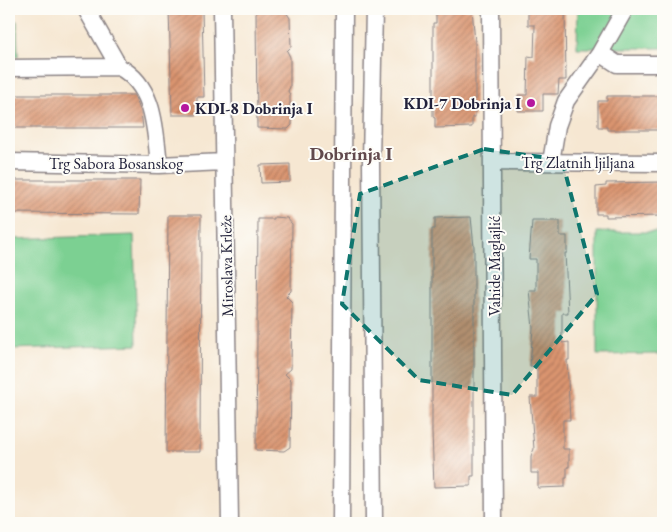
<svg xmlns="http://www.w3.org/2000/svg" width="672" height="532" viewBox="0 0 672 532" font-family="'EB Garamond',serif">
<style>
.grass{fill:#7cd092;stroke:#4f7966}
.park{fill:url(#park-crowns);stroke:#4f7966}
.building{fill:url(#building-hatch)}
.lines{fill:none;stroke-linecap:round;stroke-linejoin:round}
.minor-casing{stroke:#8c8486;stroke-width:19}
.minor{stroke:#fff;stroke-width:16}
.marked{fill:#0f766e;fill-opacity:0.2;stroke:#0f766e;stroke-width:4;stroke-dasharray:10 6;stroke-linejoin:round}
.poi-dot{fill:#b5179e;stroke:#fdfcf7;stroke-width:2}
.labels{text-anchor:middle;stroke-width:4;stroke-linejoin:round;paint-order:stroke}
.poi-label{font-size:16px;font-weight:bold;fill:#22223b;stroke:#fdfcf7;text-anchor:end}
.street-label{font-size:16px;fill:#22223b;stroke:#fdfcf7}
.quarter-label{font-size:19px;font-weight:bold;fill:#624a4d;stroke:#fdfcf7}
</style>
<defs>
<pattern id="park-crowns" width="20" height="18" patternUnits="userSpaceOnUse" patternTransform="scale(1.25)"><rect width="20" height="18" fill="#7cd092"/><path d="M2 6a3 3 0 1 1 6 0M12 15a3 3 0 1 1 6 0" fill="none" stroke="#6bb27f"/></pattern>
<pattern id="building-hatch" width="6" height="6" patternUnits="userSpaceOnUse" patternTransform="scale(1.25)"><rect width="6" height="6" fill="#da946f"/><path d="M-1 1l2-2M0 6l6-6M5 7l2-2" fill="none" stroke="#b0785c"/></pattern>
</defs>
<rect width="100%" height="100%" fill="#fdfcf7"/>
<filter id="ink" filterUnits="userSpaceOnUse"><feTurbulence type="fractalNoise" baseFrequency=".02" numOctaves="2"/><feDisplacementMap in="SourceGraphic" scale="10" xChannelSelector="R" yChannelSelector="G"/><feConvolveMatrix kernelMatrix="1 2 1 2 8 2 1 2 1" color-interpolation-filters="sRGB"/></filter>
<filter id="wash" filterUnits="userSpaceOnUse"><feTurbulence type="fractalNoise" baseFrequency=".0096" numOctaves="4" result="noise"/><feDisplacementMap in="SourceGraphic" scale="20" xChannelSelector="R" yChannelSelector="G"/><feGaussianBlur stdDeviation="1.12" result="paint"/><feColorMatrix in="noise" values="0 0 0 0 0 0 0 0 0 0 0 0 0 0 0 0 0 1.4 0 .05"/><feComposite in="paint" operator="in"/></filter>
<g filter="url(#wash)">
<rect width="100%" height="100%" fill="#f6e7d2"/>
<path class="grass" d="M 578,9 L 663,9 L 663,48 L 577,48 Z
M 597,232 L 663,232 L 663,354 L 597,355 Z
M 134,235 L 137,345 L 9,349 L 9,239 Z"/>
<path class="park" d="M 9,21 L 17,21 L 18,56 L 9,56 Z"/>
<g id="blocks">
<path class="building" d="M 169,9 L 202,9 L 204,97 L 197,97 L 197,115 L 172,115 Z
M 256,9 L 284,9 L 290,18 L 291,47 L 287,51 L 290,57 L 290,87 L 288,91 L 290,95 L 290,116 L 292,116 L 292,125 L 288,129 L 257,128 Z
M 436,9 L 472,9 L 475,42 L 475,117 L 472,117 L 472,127 L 435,128 L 435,118 L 433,117 L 433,23 L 436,23 Z
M 528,9 L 565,9 L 566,80 L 559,80 L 558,94 L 543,94 L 543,111 L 518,111 L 518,95 L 527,95 L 528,56 L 534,57 L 535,25 L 528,25 Z
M 9,95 L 134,95 L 141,112 L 143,128 L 9,128 Z
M 607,96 L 663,96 L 663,130 L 607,130 L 607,127 L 598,127 L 598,101 L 607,101 Z
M 290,164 L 290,182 L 261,183 L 260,165 Z
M 9,180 L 140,180 L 139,214 L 9,213 Z
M 663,182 L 663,216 L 606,217 L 606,214 L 596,214 L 596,187 L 606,186 L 606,183 Z
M 168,215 L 201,215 L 200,452 L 166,452 Z
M 274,217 L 287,218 L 292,224 L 291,291 L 286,296 L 292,302 L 291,369 L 285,374 L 291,380 L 290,447 L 284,451 L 256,450 L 258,219 L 274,219 Z
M 471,217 L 474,247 L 474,476 L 471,476 L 471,486 L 434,487 L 432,432 L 432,229 L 435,229 L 435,218 Z
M 532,221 L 560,221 L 560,236 L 567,236 L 567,253 L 565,253 L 568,313 L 562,313 L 562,343 L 569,342 L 569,360 L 567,360 L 570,420 L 563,420 L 563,449 L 569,449 L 569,467 L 567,467 L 567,478 L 565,478 L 565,487 L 538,488 L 538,473 L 531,473 L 531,456 L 534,449 L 530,397 L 537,397 L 537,366 L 530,366 L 533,328 L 529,290 L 536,290 L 536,259 L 529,259 Z"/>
</g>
</g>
<g filter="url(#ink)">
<use href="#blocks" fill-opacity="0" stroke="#8c8486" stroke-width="1"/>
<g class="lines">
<defs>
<path id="minor" d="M 86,9 L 119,67
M 222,9 L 230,523
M 491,9 L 494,523
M 600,53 L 617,64 L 663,64
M 9,68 L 119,67 C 155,86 155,129 159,165
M 9,162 L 159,165 L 224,162
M 493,162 L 663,163
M 551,162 L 557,126 L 566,101 L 600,53 L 625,9
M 341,523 L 344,9
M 374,523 L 371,161 L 374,9"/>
</defs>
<use href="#minor" class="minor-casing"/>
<use href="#minor" class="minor"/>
</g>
</g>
<path class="marked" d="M 484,149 L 562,160 L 597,294 L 512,395 L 419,380 L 342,304 L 360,194 Z"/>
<g class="poi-dot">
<circle cx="531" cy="103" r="5"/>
<circle cx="185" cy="108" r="5"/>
</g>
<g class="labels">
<g class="poi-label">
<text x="521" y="109">KDI-7 Dobrinja I</text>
<text x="195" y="114" text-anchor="start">KDI-8 Dobrinja I</text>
</g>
<g class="street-label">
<text x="578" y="168">Trg Zlatnih ljiljana</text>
<text x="116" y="169">Trg Sabora Bosanskog</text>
<text transform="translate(226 266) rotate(-91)" y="6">Miroslava Krleže</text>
<text transform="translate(494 266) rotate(-90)" y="6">Vahide Maglajlić</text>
</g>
<g class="quarter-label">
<text x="351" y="160">Dobrinja I</text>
</g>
</g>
<rect width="672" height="532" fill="none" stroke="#fdfcf7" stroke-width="30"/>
</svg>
